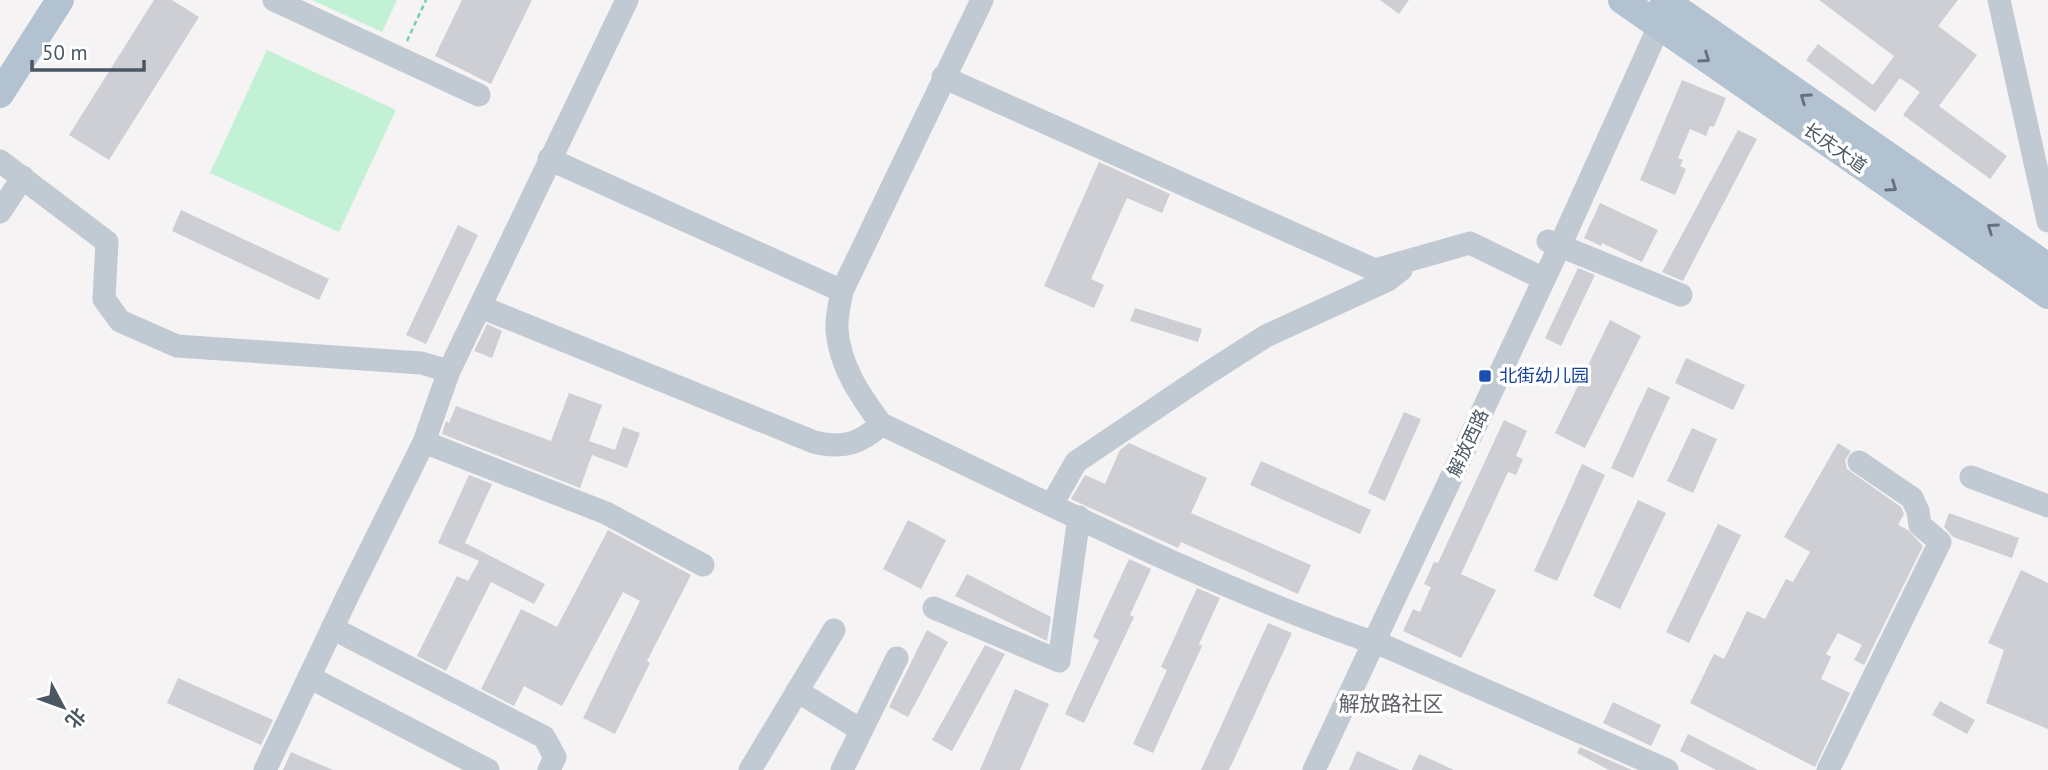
<svg xmlns="http://www.w3.org/2000/svg" width="2048" height="770" viewBox="0 0 2048 770" font-family="'PT Sans','Noto Sans SC',sans-serif">
<style>
.green{fill:#c3f1d5}
.building{fill:#cdcfd5}
.lines{fill:none;stroke-linecap:round;stroke-linejoin:round}
.path{stroke:#7ad0a6;stroke-width:2.5;stroke-dasharray:5 3.5;stroke-linecap:butt}
.minor{stroke:#c1cad2;stroke-width:23}
.major{stroke:#b3c2d1;stroke-width:28}
.oneway{stroke:#64717d}
.transit-dot{fill:#1a4fb4;stroke:#fff;stroke-width:2.5}
.labels{text-anchor:middle;stroke-width:7;stroke-linejoin:round;paint-order:stroke}
.street-label{font-size:18px;fill:#4a5661;stroke:#fff}
.transit-label{font-size:18px;fill:#164399;stroke:#fff;text-anchor:start}
.quarter-label{font-size:21px;fill:#5f6368;stroke:#fff}
</style>
<rect width="100%" height="100%" fill="#f5f3f3"/>
<path class="green" d="M 312,0 L 397,0 L 382,32 Z
M 267,50 L 396,110 L 339,232 L 210,173 Z"/>
<path class="building" d="M 154,0 L 172,0 L 199,17 L 109,160 L 69,135 Z
M 462,0 L 532,0 L 491,84 L 435,56 Z
M 1380,0 L 1409,0 L 1399,14 Z
M 1819,0 L 1958,0 L 1938,26 L 1977,55 L 1939,106 L 2007,156 L 1990,179 L 1903,115 L 1920,92 L 1900,78 L 1875,112 L 1806,60 L 1818,44 L 1873,85 L 1894,56 Z
M 1682,80 L 1726,98 L 1714,127 L 1710,126 L 1706,136 L 1690,129 L 1678,158 L 1683,160 L 1680,166 L 1686,169 L 1675,195 L 1640,180 Z
M 1738,130 L 1757,139 L 1683,281 L 1662,272 Z
M 1099,162 L 1170,194 L 1162,213 L 1127,198 L 1091,279 L 1104,285 L 1094,308 L 1044,286 Z
M 1600,203 L 1658,230 L 1642,262 L 1602,243 L 1601,246 L 1584,238 Z
M 181,210 L 329,279 L 319,300 L 172,231 Z
M 458,225 L 478,235 L 426,344 L 406,335 Z
M 1578,268 L 1595,275 L 1561,346 L 1545,338 Z
M 1135,308 L 1202,329 L 1198,342 L 1130,321 Z
M 1610,320 L 1641,336 L 1585,448 L 1555,433 Z
M 487,324 L 502,331 L 492,358 L 474,351 Z
M 1686,358 L 1745,385 L 1733,410 L 1675,383 Z
M 1648,387 L 1670,397 L 1633,478 L 1611,468 Z
M 569,393 L 602,405 L 589,441 L 615,450 L 623,427 L 640,433 L 627,468 L 592,455 L 580,488 L 442,434 L 446,421 L 449,423 L 456,406 L 551,441 Z
M 1404,412 L 1421,419 L 1385,501 L 1368,493 Z
M 1504,420 L 1527,431 L 1516,456 L 1523,459 L 1516,475 L 1508,472 L 1461,574 L 1496,590 L 1461,658 L 1403,631 L 1413,609 L 1420,612 L 1431,587 L 1424,584 L 1434,562 L 1438,563 Z
M 1692,428 L 1717,439 L 1693,493 L 1667,481 Z
M 1129,443 L 1207,478 L 1191,513 L 1311,565 L 1298,594 L 1181,542 L 1178,548 L 1071,499 L 1085,475 L 1105,484 L 1120,450 Z
M 1838,443 L 1851,451 L 1845,460 L 1847,469 L 1901,507 L 1904,514 L 1898,525 L 1908,530 L 1923,546 L 1864,665 L 1854,660 L 1862,645 L 1838,633 L 1826,654 L 1831,657 L 1821,679 L 1850,693 L 1815,767 L 1690,703 L 1714,654 L 1724,659 L 1747,611 L 1765,619 L 1786,579 L 1793,582 L 1810,552 L 1784,537 Z
M 1261,461 L 1371,510 L 1360,534 L 1250,485 Z
M 1582,464 L 1605,475 L 1557,581 L 1534,571 Z
M 469,475 L 492,484 L 465,543 L 545,584 L 534,604 L 491,582 L 446,671 L 417,656 L 457,576 L 468,581 L 479,561 L 438,543 Z
M 1638,500 L 1666,513 L 1620,609 L 1593,596 Z
M 1949,513 L 2019,538 L 2012,558 L 1953,537 L 1944,527 Z
M 908,520 L 946,540 L 921,589 L 883,569 Z
M 1718,524 L 1741,535 L 1689,643 L 1666,632 Z
M 608,530 L 691,575 L 647,661 L 650,663 L 615,734 L 583,718 L 640,601 L 623,592 L 562,706 L 524,686 L 514,706 L 481,689 L 521,609 L 557,627 Z
M 1129,559 L 1151,569 L 1130,615 L 1134,617 L 1084,723 L 1065,714 L 1099,640 L 1093,637 Z
M 2021,570 L 2048,583 L 2048,729 L 1986,703 L 2004,650 L 1988,643 Z
M 967,574 L 1051,617 L 1047,641 L 955,596 Z
M 1197,588 L 1220,598 L 1199,644 L 1202,646 L 1153,753 L 1133,744 L 1167,670 L 1161,667 Z
M 1268,623 L 1292,633 L 1229,770 L 1201,770 Z
M 927,630 L 948,642 L 908,717 L 889,707 Z
M 985,645 L 1005,654 L 952,751 L 932,740 Z
M 178,678 L 273,720 L 261,745 L 167,703 Z
M 1015,689 L 1049,704 L 1020,770 L 980,770 Z
M 1940,701 L 1975,720 L 1967,734 L 1932,715 Z
M 1613,702 L 1661,725 L 1651,746 L 1603,723 Z
M 1688,734 L 1758,770 L 1716,770 L 1680,751 Z
M 1580,747 L 1632,770 L 1609,770 L 1577,753 Z
M 1357,751 L 1400,770 L 1349,770 Z
M 291,752 L 333,770 L 283,770 Z
M 1419,754 L 1454,770 L 1412,770 Z"/>
<g class="lines">
<path class="path" d="M 407,41 L 426,0"/>
<path class="minor" d="M 274,0 L 479,95
M 982,0 L 842,291 C 840,303 836,317 837,330 C 840,367 860,395 881,424 C 1047,502 1213,589 1387,647 L 1667,770
M 1999,0 L 2048,221
M 943,77 L 1375,270 L 1470,243 L 1544,279
M 549,159 L 842,291
M 0,161 L 107,242 L 104,299 L 120,321 L 177,346 L 421,363 L 449,371
M 0,212 L 23,177
M 1548,241 L 1681,295
M 481,307 L 814,442 C 842,449 861,444 881,424
M 424,442 L 606,513 L 703,565
M 1971,477 L 2048,506
M 1052,504 L 1076,462 L 1205,375 L 1266,336 L 1388,280 L 1401,270
M 934,608 L 1059,661 L 1079,517
M 332,628 L 544,737 L 555,757 L 549,770
M 309,677 L 488,770
M 797,691 L 861,730
M 265,770 L 350,591 L 424,442 L 449,371 L 627,0
M 750,770 L 834,630
M 842,770 L 897,658
M 1314,770 L 1564,237 L 1666,11
M 1828,770 L 1940,542 L 1920,525 L 1918,511 L 1912,498 L 1859,462"/>
<path class="major" d="M 1622,0 L 2048,295
M 1664,0 L 2048,267
M 0,94 L 60,0"/>
</g>
<defs><path id="oneway-chevron" d="M-2-3.5L2.5 0L-2 3.5" fill="none" stroke-width="1.6" stroke-linecap="round" stroke-linejoin="round" transform="scale(1.75)"/></defs>
<g class="oneway">
<use href="#oneway-chevron" transform="translate(1705 58) rotate(35)"/>
<use href="#oneway-chevron" transform="translate(1805 98) rotate(-145)"/>
<use href="#oneway-chevron" transform="translate(1892 187) rotate(35)"/>
<use href="#oneway-chevron" transform="translate(1992 228) rotate(-145)"/>
</g>
<rect class="transit-dot" x="1478" y="369" width="14" height="14" rx="3.5"/>
<g class="labels">
<g class="street-label">
<text transform="translate(1835 148) rotate(35)" y="6">长庆大道</text>
<text transform="translate(1468 443) rotate(-65)" y="6">解放西路</text>
</g>
<g class="transit-label">
<text x="1499" y="382">北街幼儿园</text>
</g>
<g class="quarter-label">
<text x="1391" y="711">解放路社区</text>
</g>
</g>
<g transform="translate(63 707) rotate(131)" stroke="#ffffff" stroke-width="5" paint-order="stroke">
<path d="M0-5L12 26L0 18L-12 26Z" fill="#4a5661"/>
<text y="-10" font-size="19" font-weight="bold" text-anchor="middle" fill="#4a5661">北</text>
</g>
<path d="M32 60v10h112v-10" fill="none" stroke="#4a5661" stroke-width="3.5"/>
<text x="42" y="60" font-size="21" fill="#4a5661" stroke="#ffffff" stroke-width="5" paint-order="stroke">50 m</text>
</svg>
